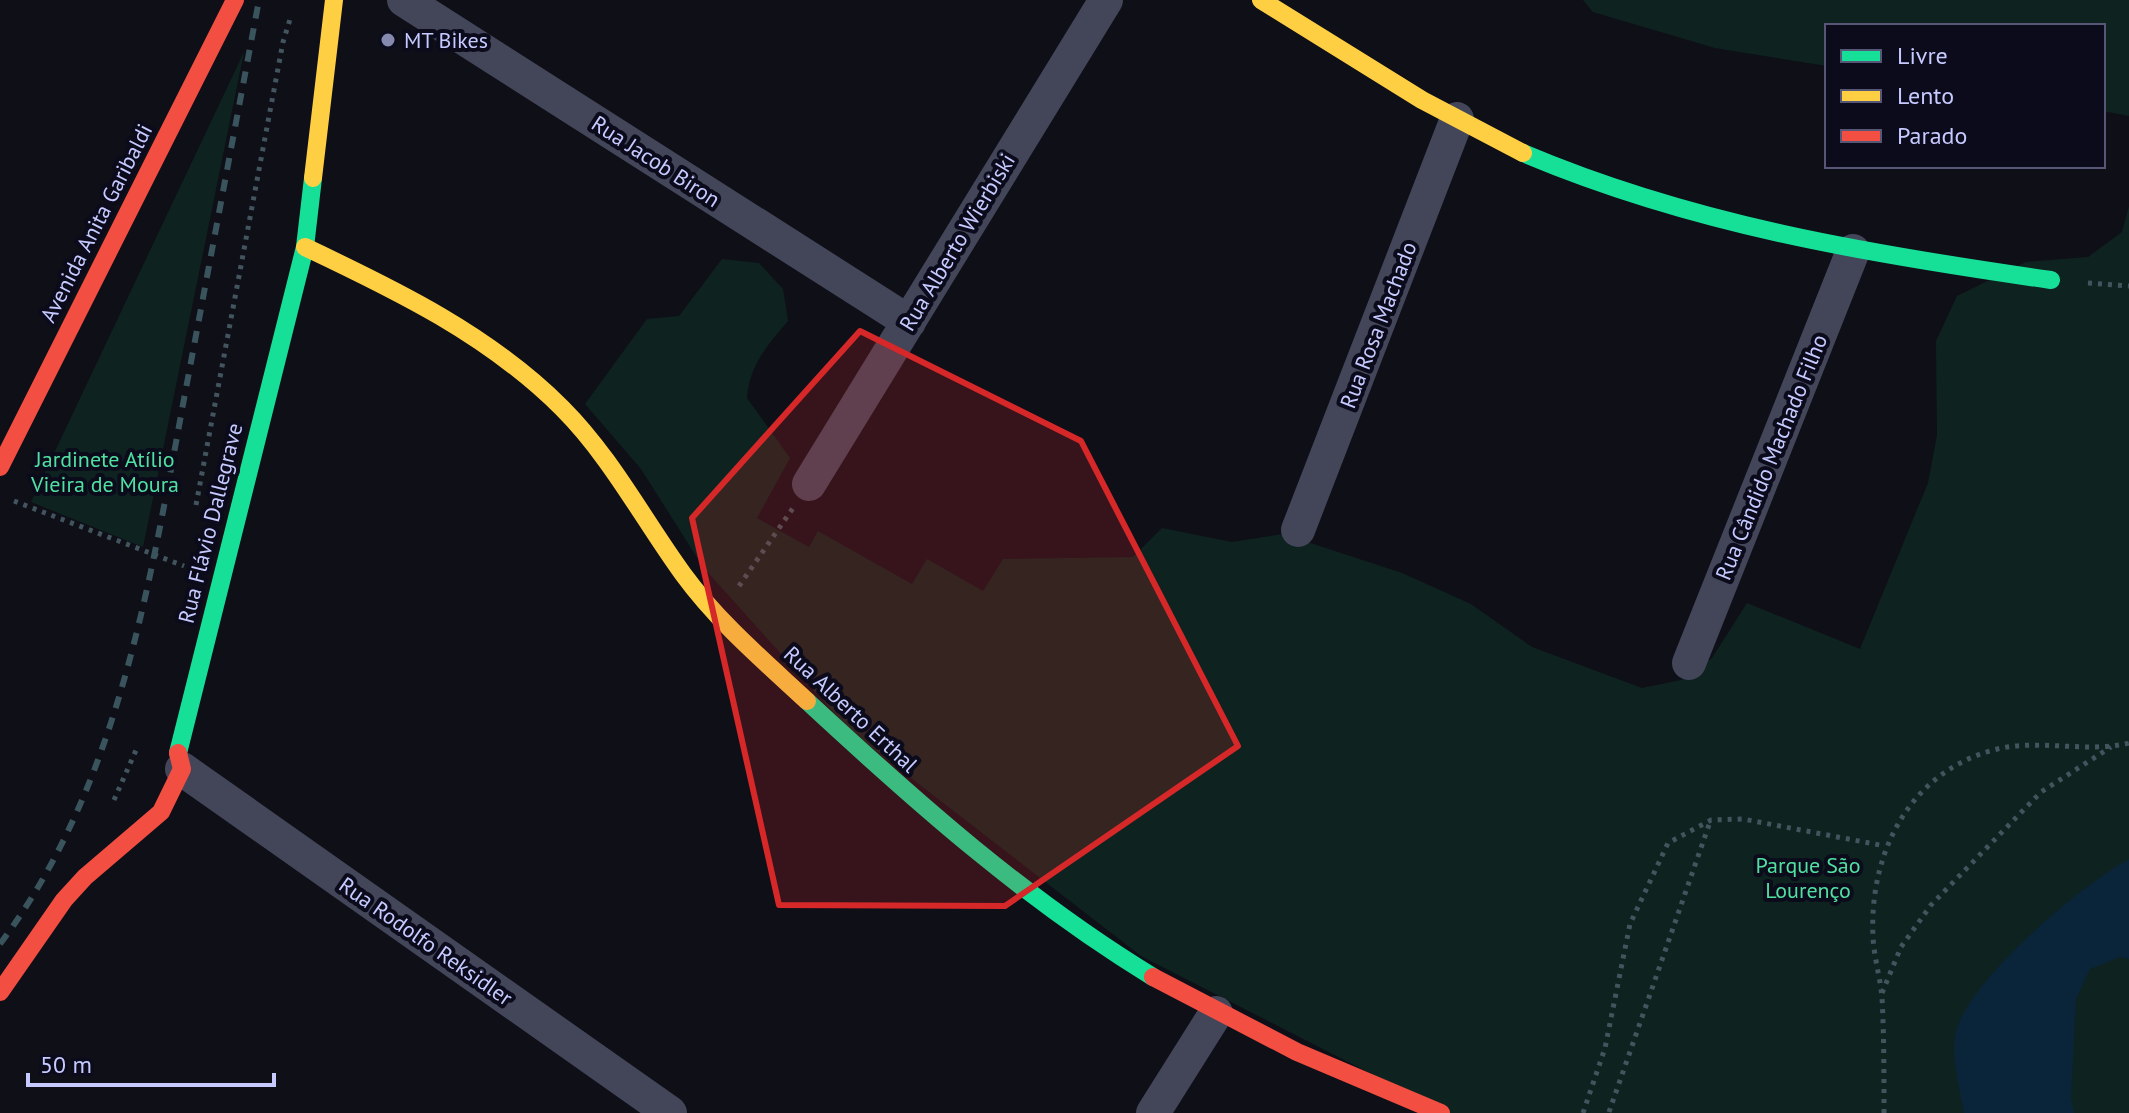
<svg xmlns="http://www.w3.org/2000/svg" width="2129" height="1113" viewBox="0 0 2129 1113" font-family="'PT Sans',sans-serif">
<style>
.green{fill:#0e2320}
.water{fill:#0a243a}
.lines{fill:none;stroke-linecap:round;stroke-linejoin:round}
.path{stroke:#42545d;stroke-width:5;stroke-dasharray:4 6;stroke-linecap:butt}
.street{stroke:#434659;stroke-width:34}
.fast{stroke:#16e098;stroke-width:18}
.slow{stroke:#ffcf43;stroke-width:18}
.jam{stroke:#f24e42;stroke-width:18}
.rail{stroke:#3a545e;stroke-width:6;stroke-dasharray:12 10;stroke-linecap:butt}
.marked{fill:#d62828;fill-opacity:0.2;stroke:#d62828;stroke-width:6;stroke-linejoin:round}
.poi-dot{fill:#8689ae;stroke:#0b0b1c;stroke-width:3}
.labels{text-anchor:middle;stroke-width:8;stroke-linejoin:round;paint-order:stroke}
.poi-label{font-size:22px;fill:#c6caff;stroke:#0b0b1c;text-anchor:start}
.street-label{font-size:22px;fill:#c6caff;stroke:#0b0b1c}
.park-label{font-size:22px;fill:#50e1a1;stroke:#0b0b1c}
</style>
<rect width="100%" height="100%" fill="#0f0f18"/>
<path class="green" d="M 1583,0 L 2129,0 L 2129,116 L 2103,111 L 2103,26 L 1827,26 L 1827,66 L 1715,48 L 1593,12 Z
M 244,52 L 143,547 L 31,502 Z
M 2129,206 L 2129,1113 L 1448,1113 L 1141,956 L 849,730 L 703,567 L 641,469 L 585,404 L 647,319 L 679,316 L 722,259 L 759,263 L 783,289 L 788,321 C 768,344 749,366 747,398 L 790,458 L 757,518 L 809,547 L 818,531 L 912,584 L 927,559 L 983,591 L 1003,559 L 1133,557 L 1162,528 L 1232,542 L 1283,534 L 1402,573 L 1471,604 L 1532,647 L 1642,688 L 1681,680 L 1712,658 L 1747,603 L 1860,649 L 1928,483 L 1937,435 L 1936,341 L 1957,296 L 2026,262 L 2088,257 L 2122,232 Z"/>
<path class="water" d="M 2129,859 L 2129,959 L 2120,957 L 2090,969 L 2076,999 L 2071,1098 L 2074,1113 L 1964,1113 C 1960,1088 1949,1054 1957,1028 C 1974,976 2080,886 2129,859 Z"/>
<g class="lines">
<path class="path" d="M 2088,283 L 2129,286
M 14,501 L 184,566
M 196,505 L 283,42 L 291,16
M 739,586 L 793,508
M 114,800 L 137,748
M 1882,993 L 1901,947 L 1931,905 L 2041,792 L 2111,747
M 1609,1112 L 1710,822
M 1583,1113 L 1605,1048 L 1630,924 L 1668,843 L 1711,820 L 1743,819 L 1885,846
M 1884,1113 C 1884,1074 1884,1036 1882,997 C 1880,977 1874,957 1873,937 C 1869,856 1907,775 1990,751 C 2035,737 2084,754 2129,743"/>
<path class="street" d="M 404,0 L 909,322
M 809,484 L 1106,0
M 1298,530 L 1457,119
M 1689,663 L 1853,251
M 182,769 L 670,1113
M 1153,1113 L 1216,1013"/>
<path class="fast" d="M 1523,153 C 1693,225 1869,254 2051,280
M 807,701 C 916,802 1025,899 1153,977
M 178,753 L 305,247 L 313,178"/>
<path class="slow" d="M 1261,0 L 1422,100 L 1523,153
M 313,178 L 334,0
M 305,247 C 396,290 489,335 562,408 C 611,457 643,519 683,574 C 718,622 764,661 807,701"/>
<path class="jam" d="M 0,467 L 235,0
M 1153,977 L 1297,1052 L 1441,1113
M 0,992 L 64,900 L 85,877 L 161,812 L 182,769 L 178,753"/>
<path class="rail" d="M 0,944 C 118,787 149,587 184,399 C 209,266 234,133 259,0"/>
</g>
<path class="marked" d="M 860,331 L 1081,441 L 1238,746 L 1005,906 L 779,905 L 692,518 Z"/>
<circle class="poi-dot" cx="388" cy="40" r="8"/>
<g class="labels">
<g class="poi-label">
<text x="404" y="48">MT Bikes</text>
</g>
<g class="street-label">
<text transform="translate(656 161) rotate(33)" y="8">Rua Jacob Biron</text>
<text transform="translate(96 223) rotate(-63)" y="8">Avenida Anita Garibaldi</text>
<text transform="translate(957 242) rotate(-59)" y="8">Rua Alberto Wierbiski</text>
<text transform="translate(1378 325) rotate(-69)" y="8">Rua Rosa Machado</text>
<text transform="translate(1771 457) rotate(-68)" y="8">Rua Cândido Machado Filho</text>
<text transform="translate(210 523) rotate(-76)" y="8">Rua Flávio Dallegrave</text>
<text transform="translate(851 709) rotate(43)" y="8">Rua Alberto Erthal</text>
<text transform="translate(426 941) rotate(35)" y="8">Rua Rodolfo Reksidler</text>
</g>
<g class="park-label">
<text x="105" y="467">Jardinete Atílio<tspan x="105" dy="25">Vieira de Moura</tspan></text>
<text x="1808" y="873">Parque São<tspan x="1808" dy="25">Lourenço</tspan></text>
</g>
</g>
<rect x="1825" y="24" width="280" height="144" fill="#0b0b1c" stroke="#565777" stroke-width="2"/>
<rect x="1841" y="50" width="40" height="12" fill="#16e098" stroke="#565777" stroke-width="2"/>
<text x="1897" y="64" font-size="24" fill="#c6caff">Livre</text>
<rect x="1841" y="90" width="40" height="12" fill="#ffcf43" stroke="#565777" stroke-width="2"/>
<text x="1897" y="104" font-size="24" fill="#c6caff">Lento</text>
<rect x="1841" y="130" width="40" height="12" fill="#f24e42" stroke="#565777" stroke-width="2"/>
<text x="1897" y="144" font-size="24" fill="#c6caff">Parado</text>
<path d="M28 1073v12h246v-12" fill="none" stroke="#c6caff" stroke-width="4"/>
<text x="40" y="1073" font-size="24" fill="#c6caff" stroke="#0b0b1c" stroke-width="6" paint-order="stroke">50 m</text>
</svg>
